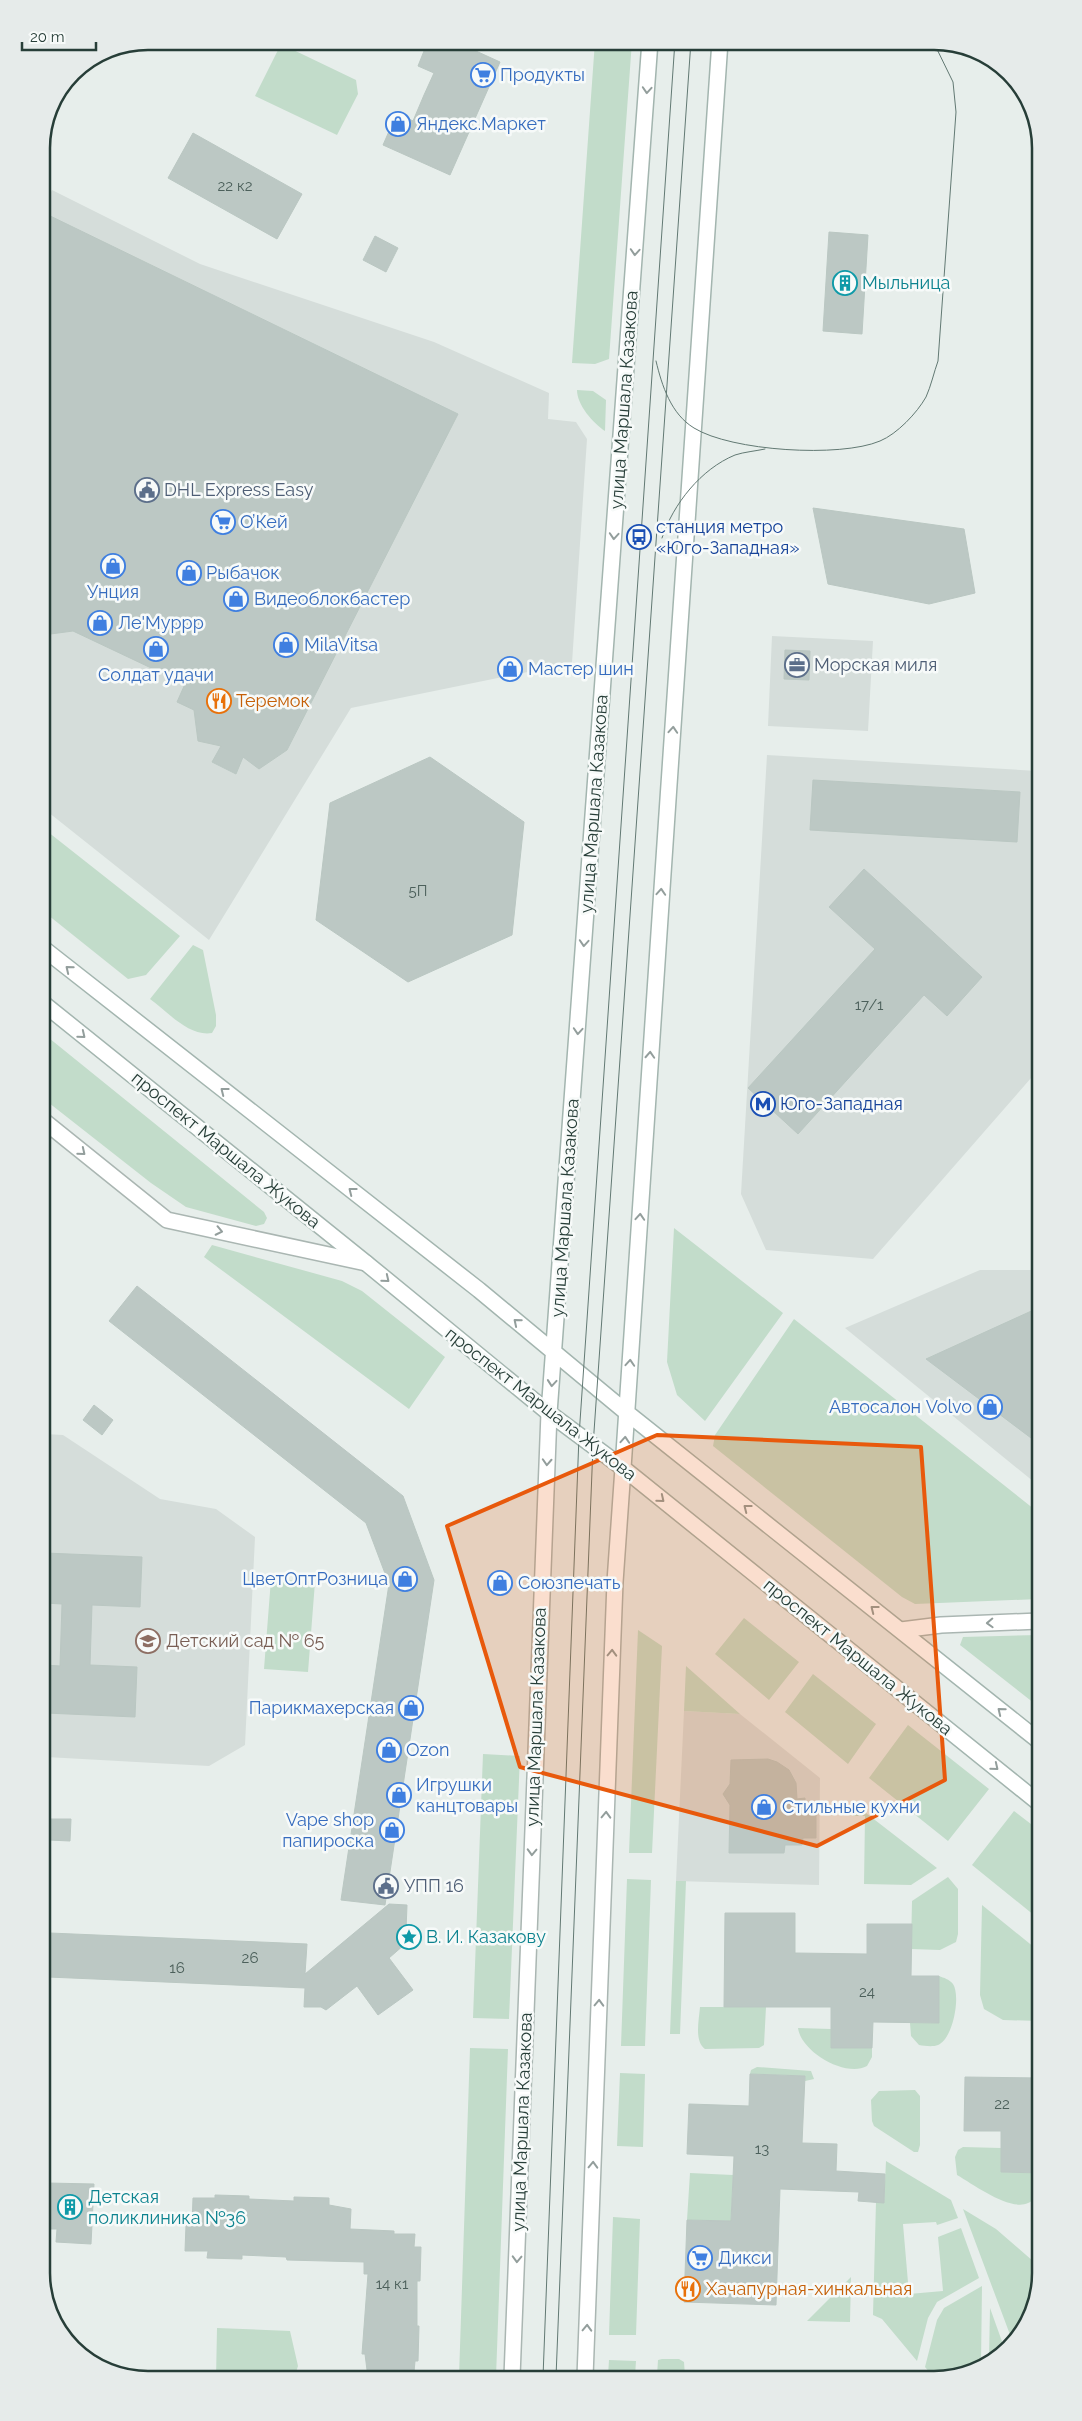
<svg xmlns="http://www.w3.org/2000/svg" width="1082" height="2421" viewBox="0 0 1082 2421" font-family="Raleway,sans-serif">
<style>
.built{fill:#d5ddda}
.green{fill:#c2dcca}
.building{fill:#bcc8c4;stroke:#bac7c2}
.lines{fill:none;stroke-linecap:round;stroke-linejoin:round}
.minor-casing{stroke:#aab6b2;stroke-width:18}
.tertiary-casing{stroke:#aab6b2;stroke-width:18}
.secondary-casing{stroke:#a3b5af;stroke-width:18}
.minor{stroke:#fff;stroke-width:15}
.tertiary{stroke:#fff;stroke-width:15}
.secondary{stroke:#fff;stroke-width:15}
.tram{stroke:#627973;stroke-width:1}
.oneway{stroke:#939e9c}
.marked{fill:#e8590c;fill-opacity:0.2;stroke:#e8590c;stroke-width:4;stroke-linejoin:round}
.labels{text-anchor:middle;stroke-width:5;stroke-linejoin:round;paint-order:stroke}
.number-label{font-size:15px;fill:#4c605b}
.shop-label{font-size:18px;fill:#366cbe;stroke:#f7faf9;text-anchor:start}
.culture-label{font-size:18px;fill:#0d838f;stroke:#f7faf9;text-anchor:start}
.street-label{font-size:18px;fill:#273e38;stroke:#f7faf9}
.service-label{font-size:18px;fill:#4e5e75;stroke:#f7faf9;text-anchor:start}
.transit-label{font-size:18px;fill:#164399;stroke:#f7faf9;text-anchor:start}
.food-label{font-size:18px;fill:#c56008;stroke:#f7faf9;text-anchor:start}
.education-label{font-size:18px;fill:#785e54;stroke:#f7faf9;text-anchor:start}
.rim{fill:none;stroke:#273e38;stroke-width:2.5}
</style>
<rect width="100%" height="100%" fill="#e7eeeb"/>
<path class="built" d="M 52,190 L 200,264 L 434,342 L 549,393 L 548,419 L 576,422 L 587,439 L 572,663 L 351,708 L 209,940 L 43,808 L 42,211 Z
M 772,636 L 873,641 L 868,731 L 768,726 Z
M 767,755 L 1037,771 L 1038,1070 L 873,1259 L 766,1250 L 741,1194 Z
M 980,1270 L 1038,1270 L 1039,1486 L 845,1328 Z
M 45,1434 L 63,1435 L 160,1499 L 216,1509 L 255,1537 L 245,1745 L 209,1766 L 46,1757 Z
M 684,1711 L 740,1714 L 820,1778 L 819,1885 L 676,1881 Z"/>
<path class="green" d="M 595,41 L 632,41 L 609,359 L 595,364 L 572,363 Z
M 281,44 L 356,80 L 358,94 L 337,135 L 255,96 Z
M 577,390 L 593,391 L 606,400 L 605,431 C 593,423 577,405 577,390 Z
M 43,828 L 180,936 L 146,975 L 128,979 L 43,911 Z
M 193,945 L 203,950 L 216,1015 L 216,1026 L 212,1033 C 189,1037 168,1012 150,999 Z
M 44,1034 L 264,1212 L 267,1218 L 264,1224 L 256,1226 L 186,1207 L 151,1183 L 44,1099 Z
M 674,1228 L 783,1313 L 705,1421 L 677,1395 L 667,1362 Z
M 212,1245 L 342,1281 L 362,1291 L 445,1357 L 409,1409 L 204,1257 Z
M 794,1319 L 1039,1513 L 1039,1599 L 915,1604 L 902,1597 L 713,1446 L 715,1435 Z
M 271,1579 L 315,1582 L 308,1672 L 264,1669 Z
M 744,1618 L 799,1662 L 769,1700 L 715,1654 Z
M 638,1630 L 662,1646 L 652,1853 L 629,1853 Z
M 1039,1635 L 1039,1707 L 960,1645 L 963,1637 Z
M 686,1666 L 740,1714 L 684,1711 Z
M 813,1674 L 876,1724 L 848,1764 L 785,1712 Z
M 908,1725 L 989,1789 L 948,1841 L 869,1778 Z
M 483,1754 L 520,1756 L 509,2019 L 473,2018 Z
M 853,1803 L 937,1868 L 911,1885 L 864,1884 L 865,1816 L 853,1816 Z
M 1014,1811 L 1040,1831 L 1040,1920 L 972,1865 Z
M 948,1877 L 958,1889 L 958,1934 L 956,1942 L 940,1950 L 911,1949 L 912,1901 Z
M 627,1879 L 651,1880 L 645,2046 L 621,2046 Z
M 676,1881 L 686,1881 L 680,2034 L 670,2034 Z
M 982,1905 L 1040,1952 L 1040,2021 L 1003,2020 L 984,2009 L 980,1995 Z
M 939,1976 C 944,1978 949,1979 953,1984 C 961,1996 953,2039 938,2045 C 933,2047 925,2046 919,2045 L 911,2036 L 910,2023 L 939,2023 Z
M 700,2007 L 766,2007 L 764,2045 L 759,2048 L 705,2049 C 694,2041 699,2020 700,2007 Z
M 798,2028 L 831,2029 L 831,2048 L 872,2048 L 872,2057 L 867,2066 C 846,2078 801,2052 798,2028 Z
M 470,2048 L 508,2049 L 496,2377 L 459,2377 Z
M 757,2067 L 811,2071 L 814,2079 L 805,2081 L 805,2076 L 750,2074 L 751,2070 Z
M 620,2073 L 645,2074 L 643,2147 L 617,2146 Z
M 915,2090 L 920,2096 L 920,2145 L 918,2152 L 914,2152 L 874,2126 L 872,2121 L 871,2100 L 879,2091 Z
M 963,2147 L 1001,2148 L 1001,2172 L 1040,2173 C 1041,2234 984,2191 957,2175 L 955,2157 L 958,2150 Z
M 886,2161 L 951,2200 L 958,2218 L 937,2225 L 936,2222 L 903,2224 L 909,2294 L 943,2291 L 938,2237 L 961,2228 L 979,2278 L 937,2302 L 928,2318 L 917,2361 L 882,2319 L 873,2315 L 876,2202 L 884,2202 Z
M 690,2173 L 733,2175 L 731,2221 L 687,2220 Z
M 963,2209 L 996,2229 L 1041,2268 L 1023,2332 L 1012,2340 Z
M 613,2217 L 640,2219 L 636,2335 L 609,2335 Z
M 851,2277 L 850,2322 L 807,2321 Z
M 982,2286 L 981,2364 L 968,2374 L 931,2374 L 925,2367 L 937,2320 L 944,2308 Z
M 990,2308 L 1004,2347 L 989,2358 Z
M 217,2328 L 290,2331 L 298,2366 L 294,2378 L 216,2379 Z
M 662,2359 L 679,2359 L 684,2362 L 685,2376 L 657,2376 L 658,2360 Z
M 609,2360 L 636,2361 L 635,2376 L 608,2376 Z"/>
<path class="building" d="M 428,41 L 454,41 L 500,62 L 450,175 L 383,145 L 397,113 L 413,121 L 424,95 L 434,73 L 418,66 Z
M 193,133 L 302,194 L 277,239 L 168,178 Z
M 42,212 L 458,414 L 287,750 L 259,769 L 243,757 L 236,774 L 212,762 L 221,746 L 198,741 L 194,710 L 177,702 L 185,684 L 73,631 L 43,635 Z
M 829,232 L 868,235 L 862,334 L 823,331 Z
M 375,236 L 398,248 L 386,272 L 363,260 Z
M 813,508 L 964,529 L 975,593 L 929,604 L 828,584 Z
M 785,650 L 810,651 L 809,680 L 784,679 Z
M 430,757 L 524,822 L 512,935 L 408,982 L 316,920 L 330,803 Z
M 813,780 L 1020,792 L 1017,842 L 810,830 Z
M 864,869 L 982,977 L 947,1016 L 924,995 L 798,1134 L 748,1088 L 875,949 L 829,907 Z
M 137,1286 L 403,1496 L 434,1580 L 385,1905 L 341,1900 L 389,1584 L 366,1523 L 109,1321 Z
M 1038,1308 L 1039,1444 L 926,1359 Z
M 94,1405 L 113,1420 L 102,1435 L 83,1420 Z
M 45,1553 L 142,1557 L 140,1607 L 92,1605 L 90,1665 L 137,1667 L 135,1717 L 46,1713 L 45,1665 L 60,1666 L 62,1604 L 45,1603 Z
M 768,1759 L 777,1762 L 789,1770 L 796,1783 L 797,1799 L 805,1798 L 805,1806 L 816,1806 L 816,1838 L 803,1838 L 802,1845 L 785,1845 L 784,1853 L 729,1853 L 730,1805 L 723,1794 L 730,1784 L 731,1760 Z
M 50,1819 L 71,1819 L 70,1841 L 49,1840 Z
M 389,1904 L 407,1905 L 406,1930 L 412,1938 L 389,1958 L 413,1990 L 378,2015 L 357,1986 L 326,2010 L 321,2007 L 304,2007 L 305,1988 L 48,1977 L 50,1933 L 307,1944 L 305,1974 Z
M 725,1913 L 795,1913 L 795,1953 L 867,1954 L 867,1924 L 912,1924 L 911,1976 L 939,1976 L 939,2023 L 873,2022 L 872,2048 L 831,2048 L 831,2007 L 724,2007 Z
M 750,2074 L 805,2076 L 802,2143 L 837,2144 L 836,2171 L 885,2174 L 884,2203 L 858,2201 L 859,2192 L 780,2189 L 776,2305 L 684,2302 L 687,2220 L 731,2221 L 734,2156 L 687,2154 L 689,2104 L 749,2106 Z
M 965,2077 L 1040,2078 L 1040,2173 L 1001,2172 L 1001,2131 L 964,2131 Z
M 47,2183 L 94,2184 L 91,2244 L 56,2242 L 57,2229 L 47,2229 Z
M 215,2195 L 249,2196 L 249,2199 L 294,2201 L 294,2197 L 329,2198 L 329,2205 L 351,2209 L 350,2229 L 394,2231 L 394,2234 L 415,2234 L 414,2247 L 421,2247 L 420,2281 L 417,2281 L 417,2326 L 419,2326 L 418,2361 L 415,2361 L 414,2372 L 411,2372 L 411,2378 L 368,2378 L 365,2354 L 362,2354 L 368,2274 L 364,2274 L 364,2262 L 287,2260 L 286,2257 L 242,2255 L 242,2259 L 207,2258 L 208,2251 L 185,2251 L 186,2225 L 192,2225 L 193,2198 L 215,2198 Z"/>
<g class="lines">
<defs>
<path id="minor" d="M 44,1121 L 167,1220 L 366,1263"/>
<path id="tertiary" d="M 901,1630 L 941,1625 L 1039,1621
M 512,2377 L 549,1413
M 585,2377 L 615,1582 L 623,1468"/>
<path id="secondary" d="M 44,949 L 479,1290 L 626,1412 L 1039,1741
M 44,1004 L 366,1263 L 549,1413 L 623,1468 L 1039,1803
M 549,1413 L 650,41
M 623,1468 C 653,992 689,517 720,41"/>
</defs>
<use href="#minor" class="minor-casing"/>
<use href="#tertiary" class="tertiary-casing"/>
<use href="#secondary" class="secondary-casing"/>
<use href="#minor" class="minor"/>
<use href="#tertiary" class="tertiary"/>
<use href="#secondary" class="secondary"/>
<path class="tram" d="M 656,361 C 662,386 671,414 694,428 C 731,451 840,458 880,441 C 897,434 917,413 926,397 C 931,386 934,372 938,361 L 956,112 L 953,82 L 933,41
M 662,538 C 673,504 701,469 735,455 C 744,452 756,451 765,449
M 543,2377 L 579,1436 L 675,41
M 556,2377 L 593,1446 L 691,41"/>
</g>
<defs><path id="oneway-chevron" d="M-2-3.5L2.5 0L-2 3.5" fill="none" stroke-width="1.6" stroke-linecap="round" stroke-linejoin="round" transform="scale(1.25)"/></defs>
<g class="oneway">
<use href="#oneway-chevron" transform="translate(647 90) rotate(94)"/>
<use href="#oneway-chevron" transform="translate(635 252) rotate(94)"/>
<use href="#oneway-chevron" transform="translate(614 536) rotate(94)"/>
<use href="#oneway-chevron" transform="translate(673 730) rotate(-86)"/>
<use href="#oneway-chevron" transform="translate(661 892) rotate(-86)"/>
<use href="#oneway-chevron" transform="translate(584 943) rotate(94)"/>
<use href="#oneway-chevron" transform="translate(69 969) rotate(-141)"/>
<use href="#oneway-chevron" transform="translate(578 1031) rotate(94)"/>
<use href="#oneway-chevron" transform="translate(82 1035) rotate(39)"/>
<use href="#oneway-chevron" transform="translate(650 1055) rotate(-87)"/>
<use href="#oneway-chevron" transform="translate(224 1091) rotate(-142)"/>
<use href="#oneway-chevron" transform="translate(82 1152) rotate(39)"/>
<use href="#oneway-chevron" transform="translate(352 1191) rotate(-142)"/>
<use href="#oneway-chevron" transform="translate(640 1217) rotate(-86)"/>
<use href="#oneway-chevron" transform="translate(219 1231) rotate(12)"/>
<use href="#oneway-chevron" transform="translate(386 1279) rotate(39)"/>
<use href="#oneway-chevron" transform="translate(517 1322) rotate(-140)"/>
<use href="#oneway-chevron" transform="translate(630 1363) rotate(-86)"/>
<use href="#oneway-chevron" transform="translate(552 1383) rotate(95)"/>
<use href="#oneway-chevron" transform="translate(625 1440) rotate(-86)"/>
<use href="#oneway-chevron" transform="translate(547 1462) rotate(93)"/>
<use href="#oneway-chevron" transform="translate(661 1499) rotate(39)"/>
<use href="#oneway-chevron" transform="translate(747 1508) rotate(-142)"/>
<use href="#oneway-chevron" transform="translate(874 1609) rotate(-142)"/>
<use href="#oneway-chevron" transform="translate(990 1623) rotate(178)"/>
<use href="#oneway-chevron" transform="translate(612 1653) rotate(-88)"/>
<use href="#oneway-chevron" transform="translate(1001 1711) rotate(-141)"/>
<use href="#oneway-chevron" transform="translate(995 1767) rotate(39)"/>
<use href="#oneway-chevron" transform="translate(606 1815) rotate(-88)"/>
<use href="#oneway-chevron" transform="translate(532 1852) rotate(92)"/>
<use href="#oneway-chevron" transform="translate(599 2003) rotate(-88)"/>
<use href="#oneway-chevron" transform="translate(593 2165) rotate(-88)"/>
<use href="#oneway-chevron" transform="translate(517 2259) rotate(92)"/>
<use href="#oneway-chevron" transform="translate(587 2328) rotate(-88)"/>
</g>
<path class="marked" d="M 657,1435 L 921,1447 L 945,1780 L 817,1846 L 520,1767 L 447,1526 Z"/>
<defs>
<symbol id="supermarket-ring" viewBox="-11 -11 22 22"><circle r="9.5" fill="#f7faf9" stroke="#3f7fe0" stroke-width="1.5"/><path d="M-6-5.5h2.5l.6 2H6L4.5 2H-2.5L-4.4-4H-6ZM-1.5 3.2a1.3 1.3 0 1 0 .1 0ZM3 3.2a1.3 1.3 0 1 0 .1 0Z" fill="#3f7fe0"/></symbol>
<symbol id="shop-ring" viewBox="-11 -11 22 22"><circle r="9.5" fill="#f7faf9" stroke="#3f7fe0" stroke-width="1.5"/><path d="M-5-2.5h2.3a2.7 3.5 0 0 1 5.4 0H5L5.5 6h-11ZM-1.5-2.5h3a1.5 2.3 0 0 0-3 0Z" fill="#3f7fe0"/></symbol>
<symbol id="building-ring" viewBox="-11 -11 22 22"><circle r="9.5" fill="#f7faf9" stroke="#0f9aa8" stroke-width="1.5"/><path d="M-4-6H4V6H1V3H-1V6H-4ZM-2.5-4.3h1.7v1.8h-1.7ZM.8-4.3h1.7v1.8H.8ZM-2.5-1h1.7V.8h-1.7ZM.8-1h1.7V.8H.8Z" fill="#0f9aa8"/></symbol>
<symbol id="civic-ring" viewBox="-11 -11 22 22"><circle r="9.5" fill="#f7faf9" stroke="#5c6f8a" stroke-width="1.5"/><path d="M-.6-6.5H3V-4.5H.6V-3L4-1V1h2V6H-6V1h2V-1L-.6-3ZM-1.2 2.5V6h2.4V2.5Z" fill="#5c6f8a"/></symbol>
<symbol id="bus-ring" viewBox="-11 -11 22 22"><circle r="9.5" fill="#f7faf9" stroke="#1a4fb4" stroke-width="1.5"/><path d="M-5-6H5V4H4V6H2V4H-2V6H-4V4H-5ZM-3.5-4V0h7V-4ZM-3.5 1.2v1.5H-2V1.2ZM2 1.2v1.5H3.5V1.2Z" fill="#1a4fb4"/></symbol>
<symbol id="office-ring" viewBox="-11 -11 22 22"><circle r="9.5" fill="#f7faf9" stroke="#5c6f8a" stroke-width="1.5"/><path d="M-6-3h4V-5.5h4V-3h4V5H-6ZM-1-4.5V-3h2v-1.5ZM-6 0V1H6V0Z" fill="#5c6f8a"/></symbol>
<symbol id="restaurant-ring" viewBox="-11 -11 22 22"><circle r="9.5" fill="#f7faf9" stroke="#e8710a" stroke-width="1.5"/><path d="M-5-6h1v4h1v-4h1v4h1v-4h1v5L-1.5 .5V6h-2V.5L-5-1ZM5-6V6H3V1.5H1.5Q1.5-4 5-6Z" fill="#e8710a"/></symbol>
<symbol id="metro-ring" viewBox="-11 -11 22 22"><circle r="9.5" fill="#f7faf9" stroke="#1a4fb4" stroke-width="1.5"/><path d="M-5.5 5V-5H-3L0 0L3-5H5.5V5H3V-.5L0 4L-3-.5V5Z" fill="#1a4fb4"/></symbol>
<symbol id="school-ring" viewBox="-11 -11 22 22"><circle r="9.5" fill="#f7faf9" stroke="#8d6e63" stroke-width="1.5"/><path d="M0-5L7-2L0 1L-7-2ZM-4 1L0 2.5L4 1V4Q0 6-4 4Z" fill="#8d6e63"/></symbol>
<symbol id="sight-ring" viewBox="-11 -11 22 22"><circle r="9.5" fill="#f7faf9" stroke="#0f9aa8" stroke-width="1.5"/><path d="M0-6L1.8-2.2L6-1.7L2.9 1.2L3.7 5.4L0 3.3L-3.7 5.4L-2.9 1.2L-6-1.7L-1.8-2.2Z" fill="#0f9aa8"/></symbol>
</defs>
<g fill-rule="evenodd">
<use href="#supermarket-ring" x="469" y="61" width="28" height="28"/>
<use href="#shop-ring" x="384" y="110" width="28" height="28"/>
<use href="#building-ring" x="831" y="269" width="28" height="28"/>
<use href="#civic-ring" x="133" y="476" width="28" height="28"/>
<use href="#supermarket-ring" x="209" y="508" width="28" height="28"/>
<use href="#bus-ring" x="625" y="523" width="28" height="28"/>
<use href="#shop-ring" x="99" y="552" width="28" height="28"/>
<use href="#shop-ring" x="175" y="559" width="28" height="28"/>
<use href="#shop-ring" x="222" y="585" width="28" height="28"/>
<use href="#shop-ring" x="86" y="609" width="28" height="28"/>
<use href="#shop-ring" x="272" y="631" width="28" height="28"/>
<use href="#shop-ring" x="142" y="635" width="28" height="28"/>
<use href="#office-ring" x="783" y="651" width="28" height="28"/>
<use href="#shop-ring" x="496" y="655" width="28" height="28"/>
<use href="#restaurant-ring" x="205" y="687" width="28" height="28"/>
<use href="#metro-ring" x="749" y="1090" width="28" height="28"/>
<use href="#shop-ring" x="976" y="1393" width="28" height="28"/>
<use href="#shop-ring" x="391" y="1565" width="28" height="28"/>
<use href="#shop-ring" x="486" y="1569" width="28" height="28"/>
<use href="#school-ring" x="134" y="1627" width="28" height="28"/>
<use href="#shop-ring" x="397" y="1694" width="28" height="28"/>
<use href="#shop-ring" x="375" y="1736" width="28" height="28"/>
<use href="#shop-ring" x="385" y="1781" width="28" height="28"/>
<use href="#shop-ring" x="750" y="1793" width="28" height="28"/>
<use href="#shop-ring" x="378" y="1816" width="28" height="28"/>
<use href="#civic-ring" x="372" y="1872" width="28" height="28"/>
<use href="#sight-ring" x="395" y="1923" width="28" height="28"/>
<use href="#building-ring" x="56" y="2193" width="28" height="28"/>
<use href="#supermarket-ring" x="686" y="2244" width="28" height="28"/>
<use href="#restaurant-ring" x="674" y="2275" width="28" height="28"/>
</g>
<g class="labels">
<g class="number-label">
<text x="235" y="191">22 к2</text>
<text x="418" y="896">5П</text>
<text x="869" y="1010">17/1</text>
<text x="250" y="1963">26</text>
<text x="177" y="1973">16</text>
<text x="867" y="1997">24</text>
<text x="1002" y="2109">22</text>
<text x="762" y="2154">13</text>
<text x="392" y="2289">14 к1</text>
</g>
<g class="shop-label">
<text x="500" y="81">Продукты</text>
<text x="416" y="130">Яндекс.Маркет</text>
<text x="240" y="528">О’Кей</text>
<text x="206" y="579">Рыбачок</text>
<text x="113" y="598" text-anchor="middle">Унция</text>
<text x="254" y="605">Видеоблокбастер</text>
<text x="118" y="629">Ле'Муррр</text>
<text x="304" y="651">MilaVitsa</text>
<text x="528" y="675">Мастер шин</text>
<text x="156" y="681" text-anchor="middle">Солдат удачи</text>
<text x="972" y="1413" text-anchor="end">Автосалон Volvo</text>
<text x="388" y="1585" text-anchor="end">ЦветОптРозница</text>
<text x="518" y="1589">Союзпечать</text>
<text x="394" y="1714" text-anchor="end">Парикмахерская</text>
<text x="406" y="1756">Ozon</text>
<text x="416" y="1791">Игрушки<tspan x="416" dy="21">канцтовары</tspan></text>
<text x="782" y="1813">Стильные кухни</text>
<text x="374" y="1826" text-anchor="end">Vape shop<tspan x="374" dy="21">папироска</tspan></text>
<text x="718" y="2264">Дикси</text>
</g>
<g class="culture-label">
<text x="862" y="289">Мыльница</text>
<text x="426" y="1943">В. И. Казакову</text>
<text x="88" y="2203">Детская<tspan x="88" dy="21">поликлиника №36</tspan></text>
</g>
<g class="street-label">
<text transform="translate(624 400) rotate(-86)" y="6">улица Маршала Казакова</text>
<text transform="translate(594 804) rotate(-86)" y="6">улица Маршала Казакова</text>
<text transform="translate(226 1150) rotate(39)" y="6">проспект Маршала Жукова</text>
<text transform="translate(565 1208) rotate(-86)" y="6">улица Маршала Казакова</text>
<text transform="translate(541 1404) rotate(38)" y="6">проспект Маршала Жукова</text>
<text transform="translate(858 1657) rotate(39)" y="6">проспект Маршала Жукова</text>
<text transform="translate(536 1717) rotate(-88)" y="6">улица Маршала Казакова</text>
<text transform="translate(522 2122) rotate(-88)" y="6">улица Маршала Казакова</text>
</g>
<g class="service-label">
<text x="164" y="496">DHL Express Easy</text>
<text x="814" y="671">Морская миля</text>
<text x="404" y="1892">УПП 16</text>
</g>
<g class="transit-label">
<text x="656" y="533">станция метро<tspan x="656" dy="21">«Юго-Западная»</tspan></text>
<text x="780" y="1110">Юго-Западная</text>
</g>
<g class="food-label">
<text x="236" y="707">Теремок</text>
<text x="706" y="2295">Хачапурная-хинкальная</text>
</g>
<g class="education-label">
<text x="166" y="1647">Детский сад № 65</text>
</g>
</g>
<path d="M0 0H1082V2421H0ZM148 50H934A98 98 0 0 1 1032 148V2273A98 98 0 0 1 934 2371H148A98 98 0 0 1 50 2273V148A98 98 0 0 1 148 50Z" fill="#e6ebea" fill-rule="evenodd"/>
<path class="rim" d="M148 50H934A98 98 0 0 1 1032 148V2273A98 98 0 0 1 934 2371H148A98 98 0 0 1 50 2273V148A98 98 0 0 1 148 50Z"/>
<path d="M22 42v8h74v-8" fill="none" stroke="#273e38" stroke-width="2.5"/>
<text x="30" y="42" font-size="15" fill="#273e38" stroke="#f7faf9" stroke-width="4" paint-order="stroke">20 m</text>
</svg>
